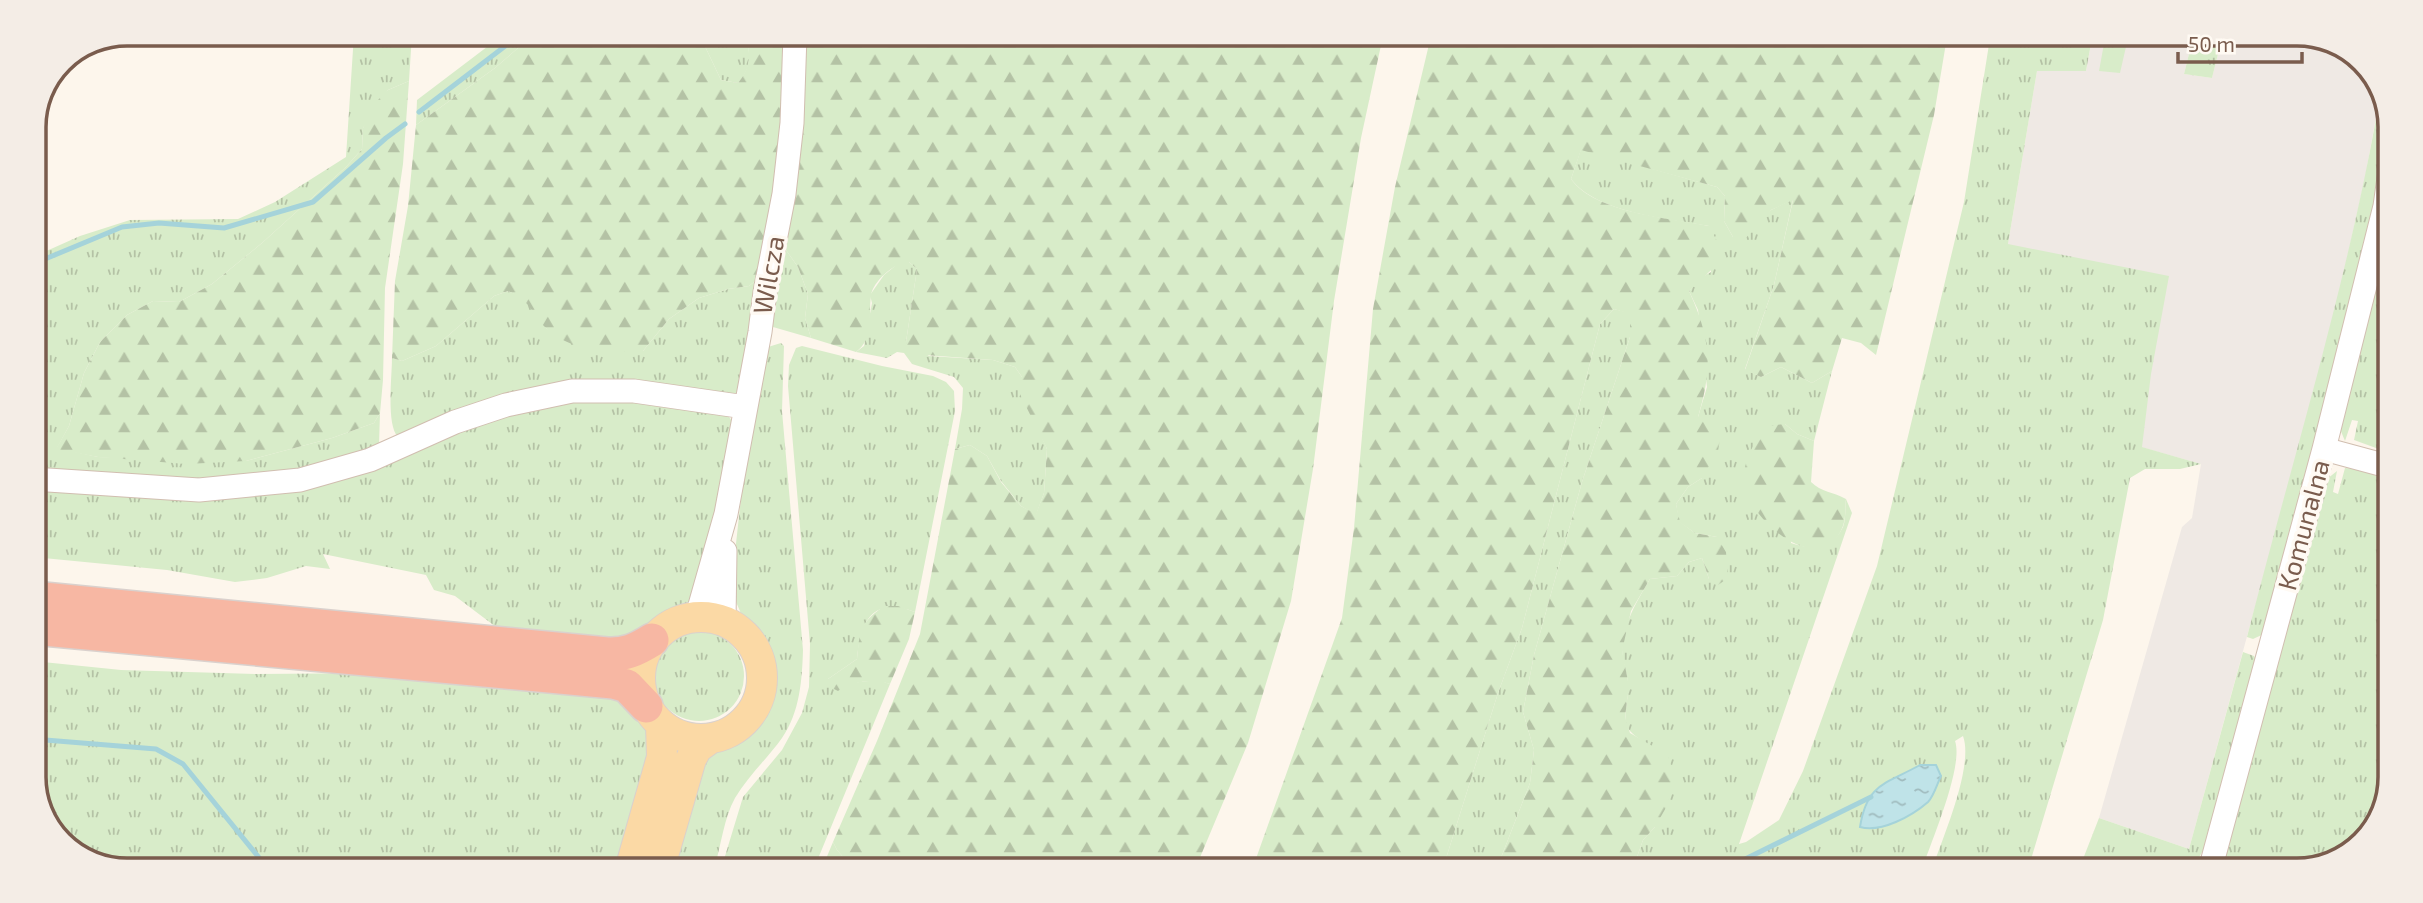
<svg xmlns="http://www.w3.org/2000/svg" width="2423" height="903" viewBox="0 0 2423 903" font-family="'Exo 2',sans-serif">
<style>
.industrial{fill:#efe9e4}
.grass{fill:url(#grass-tufts)}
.forest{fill:url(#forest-firs)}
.water{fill:url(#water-ripples);stroke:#a5d3da;stroke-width:2}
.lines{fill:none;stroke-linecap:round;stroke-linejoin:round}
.stream{stroke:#a5d3da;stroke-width:5}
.minor-casing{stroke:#d1beb0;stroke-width:25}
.major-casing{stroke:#dad1cd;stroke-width:32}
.highway-casing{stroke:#dad1cd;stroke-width:36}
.minor{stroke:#fff;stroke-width:23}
.major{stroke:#fbd9a5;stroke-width:30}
.highway{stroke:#f7b7a3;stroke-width:33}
.labels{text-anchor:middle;stroke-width:7;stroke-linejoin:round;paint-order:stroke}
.street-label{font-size:26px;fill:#7a5c4d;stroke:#fffaf3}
.rim{fill:none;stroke:#7a5c4d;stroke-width:3.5}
</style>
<defs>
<pattern id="grass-tufts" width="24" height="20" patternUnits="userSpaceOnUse" patternTransform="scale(1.75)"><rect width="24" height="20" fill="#d8ecc9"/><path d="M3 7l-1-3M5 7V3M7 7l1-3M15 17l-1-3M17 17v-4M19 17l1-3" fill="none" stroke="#b4c2a5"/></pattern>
<pattern id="forest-firs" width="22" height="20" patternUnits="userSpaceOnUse" patternTransform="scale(1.75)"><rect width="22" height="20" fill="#d8ecc9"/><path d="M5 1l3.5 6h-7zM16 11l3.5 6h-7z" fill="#b4c2a5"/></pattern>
<pattern id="water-ripples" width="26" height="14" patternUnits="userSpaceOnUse" patternTransform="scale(1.75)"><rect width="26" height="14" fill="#bfe3e8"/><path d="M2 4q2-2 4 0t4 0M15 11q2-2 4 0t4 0" fill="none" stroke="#a0bbbe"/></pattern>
</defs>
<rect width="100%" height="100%" fill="#fdf6ec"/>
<path class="industrial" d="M 2092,38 L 2193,38 L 2184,74 L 2212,78 L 2222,38 L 2327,38 L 2371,70 L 2380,95 L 2365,178 L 2332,325 L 2189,849 L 2099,818 L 2182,527 L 2192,518 L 2201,464 L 2141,447 L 2008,244 L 2037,71 L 2086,71 Z"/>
<path class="grass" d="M 354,34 L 412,34 L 409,81 L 388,90 L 363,128 L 362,149 L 346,167 L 262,243 L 212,284 L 179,302 L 153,301 L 127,315 L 100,342 L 84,373 L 69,426 L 57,448 L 98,457 L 246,461 L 332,438 L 374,423 L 380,413 L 379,445 L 370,450 L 288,473 L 219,481 L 33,471 L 33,257 L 80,236 L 130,220 L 238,219 L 275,202 L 346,157 Z
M 504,34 L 534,34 L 495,68 L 416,125 L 417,100 Z
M 693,35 L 745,35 C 751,53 752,68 738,83 L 721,80 L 701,38 Z
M 1990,38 L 2092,38 L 2086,71 L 2037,71 L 2008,244 L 2169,276 L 2151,374 L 2142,447 L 2201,464 L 2180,469 L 2145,469 L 2130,478 L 2103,620 L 2029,866 L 2032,869 L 1932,869 C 1943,837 1974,766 1963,736 L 1955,741 C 1964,766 1931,842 1922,869 L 1883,869 L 1871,860 L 1850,857 L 1831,862 L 1828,869 L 1633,868 L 1643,840 L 1655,827 L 1647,744 C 1616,725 1627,720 1628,688 C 1629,676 1622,663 1622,650 C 1623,624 1637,601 1650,579 L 1677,576 L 1689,562 L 1702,558 L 1709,579 L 1717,537 L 1695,533 L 1679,522 L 1676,504 L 1688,487 L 1702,478 L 1698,417 L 1707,387 L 1698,310 L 1689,291 L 1699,279 L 1711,272 L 1709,226 C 1670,219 1596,213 1571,179 L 1581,149 L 1717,187 L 1725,196 L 1724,221 L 1733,237 L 1771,210 L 1793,199 L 1774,285 L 1745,369 L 1761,377 L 1781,367 L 1812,383 L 1832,371 L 1814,441 L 1797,434 L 1785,424 L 1791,543 C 1812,550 1832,550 1843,527 C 1846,519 1845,507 1846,499 L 1852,513 L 1739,844 L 1746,842 L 1779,820 L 1803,771 L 1877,566 L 1964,202 Z
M 2105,38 L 2128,38 L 2120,73 L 2099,71 Z
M 2193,38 L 2222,38 L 2212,78 L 2184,74 Z
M 2376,119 L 2383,125 L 2389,137 L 2375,227 L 2266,633 L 2253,639 L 2247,637 C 2291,464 2344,295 2376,119 Z
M 2389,229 L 2387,452 L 2354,440 L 2358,421 L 2352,420 L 2345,441 L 2340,429 Z
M 781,234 L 786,250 L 798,267 L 808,294 L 805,318 L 811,338 L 773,327 L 768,322 Z
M 900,262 L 909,262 L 917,269 L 906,342 L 929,356 L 993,360 L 1015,367 L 1022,377 L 1037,426 L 1047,449 L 1044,493 L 1036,515 L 1021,506 L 1001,481 L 987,456 L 970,445 L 955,449 L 962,409 L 963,388 L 954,377 L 912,364 L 904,353 L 897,352 L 887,358 L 856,352 L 864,346 L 872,303 L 870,295 L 884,275 Z
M 765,273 L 738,390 L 732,398 L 632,383 L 398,437 C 386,425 392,376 392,358 L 402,361 L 436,346 L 494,296 L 508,291 L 523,297 L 547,329 L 643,351 L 669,319 L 699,298 L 728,289 L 749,286 Z
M 1614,309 L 1630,313 L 1630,337 L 1582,482 L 1534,655 L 1523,712 L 1534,750 L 1530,783 L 1497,868 L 1443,868 L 1498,693 L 1522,628 L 1600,324 Z
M 781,343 L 784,346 L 782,411 L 803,650 C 802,680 800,712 782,738 C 767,759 748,776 735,798 C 724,818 721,845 715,866 L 671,866 L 702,763 L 714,750 L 744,733 L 760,716 L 770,694 L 772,672 L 765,647 L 755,631 L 742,616 L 734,597 L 732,580 L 741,498 L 768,347 Z
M 802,346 L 882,366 L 933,376 L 946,382 L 954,391 L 955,411 L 915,612 C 872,597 861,620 857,659 L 828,679 L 850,683 L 878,680 L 890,684 L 815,866 L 722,866 L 743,797 L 782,750 L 802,713 L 809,687 L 810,644 L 788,386 L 789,365 L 796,348 Z
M 623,396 L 720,410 L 730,418 L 733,424 L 700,587 L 692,601 L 663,614 L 637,636 L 620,640 L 504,633 L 455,596 L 434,590 L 426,575 L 323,554 L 330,569 L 306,566 L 267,578 L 235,582 L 167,570 L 33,557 L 33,485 L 244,493 L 531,405 Z
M 2345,468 C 2362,469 2379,472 2387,489 L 2385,807 L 2349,854 L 2297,870 L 2230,870 L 2223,854 L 2327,479 L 2337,471 L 2333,492 L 2338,494 Z
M654 676a45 45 0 1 1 90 0a45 45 0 1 1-90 0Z
M 2243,652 L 2254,656 L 2257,663 L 2206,845 L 2192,870 L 2075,869 L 2083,859 L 2099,818 L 2189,849 Z
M 33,661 L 121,670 L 255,674 L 393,673 L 610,694 L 642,718 L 650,734 L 651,756 L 621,866 L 96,865 L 52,833 L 33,783 Z
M 833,842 L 837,850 L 851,866 L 823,866 Z"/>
<path class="forest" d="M 534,34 L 693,35 L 701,38 L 721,80 L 738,83 C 751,68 751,53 745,35 L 790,35 L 765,273 L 749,286 L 728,289 L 699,298 L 669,319 L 643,351 C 611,354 573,352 547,329 C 530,313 533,302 508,291 L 494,296 L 436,346 L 402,361 L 392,358 L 395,281 L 408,206 L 416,125 L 495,68 Z
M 801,35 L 1383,36 L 1361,138 L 1334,301 L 1313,469 L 1291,601 L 1248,743 L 1196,867 L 851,866 L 837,850 L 833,842 L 877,741 L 920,634 L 955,449 L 970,445 L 987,456 L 1001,482 L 1021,506 L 1036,514 L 1044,493 L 1047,449 L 1019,392 L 1022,377 L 1015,367 L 993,360 L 911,354 L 906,342 L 917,269 L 909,262 C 895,262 872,282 871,296 C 868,317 875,337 856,352 L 811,338 L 805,318 L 808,294 L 798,267 L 786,250 L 781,234 Z
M 1431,36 L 1737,39 L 1738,37 L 1947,37 L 1934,115 L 1876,355 L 1861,343 L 1842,338 L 1832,371 L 1812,383 L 1781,367 L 1761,377 L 1745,370 L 1774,285 L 1793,200 L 1771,210 L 1745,239 L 1733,237 L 1724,221 L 1725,196 L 1717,187 L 1581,150 L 1571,179 C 1595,213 1670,218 1709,226 L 1717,241 L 1720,260 C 1711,272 1699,280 1689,291 C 1711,339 1713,367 1698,417 L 1712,421 L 1721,433 L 1718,451 L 1702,478 L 1688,487 L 1676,504 L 1680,522 L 1695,533 L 1717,537 L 1726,552 L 1728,578 L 1718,585 L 1709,579 L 1702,558 L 1689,562 L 1677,576 L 1650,579 L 1631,611 L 1622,651 L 1629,686 L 1625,717 L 1630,733 L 1668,755 L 1674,776 L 1668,804 L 1655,827 L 1643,840 L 1633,868 L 1497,868 L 1530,783 L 1534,750 L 1523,712 L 1534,655 L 1582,482 L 1630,337 L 1630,314 L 1614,309 L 1600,324 L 1522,628 L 1498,693 L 1443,868 L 1253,867 L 1342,618 L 1354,528 L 1373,309 L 1395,187 Z
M 409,81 L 403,164 L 385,288 L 383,380 L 380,413 L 374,423 L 332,438 L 246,461 L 186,464 L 98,457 L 56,449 L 69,426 L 84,373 L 100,342 L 127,315 L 153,301 L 179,302 L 212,284 L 262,243 L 346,167 L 362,149 L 363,128 L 372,106 L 388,90 Z
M 1785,424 L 1797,434 L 1814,441 L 1811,482 C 1821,492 1834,492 1846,499 C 1845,507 1846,518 1843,526 C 1822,583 1745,518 1744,480 C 1743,459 1755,442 1766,426 Z
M 884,606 L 898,606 L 915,612 L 909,639 L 890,684 C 873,679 853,681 838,691 L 830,687 L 828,679 L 857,659 C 860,630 859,624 884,606 Z"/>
<path class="water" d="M 1920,765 L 1936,765 L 1941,776 C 1937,784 1934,796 1928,802 C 1912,816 1881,833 1860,827 C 1867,783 1886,784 1920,765 Z"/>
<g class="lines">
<path class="stream" d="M 419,112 L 521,34
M 33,264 L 122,227 L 159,223 L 224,228 L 313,202 L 386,138 L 405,124
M 33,739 L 156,749 L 183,764 L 265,865
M 1727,868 L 1871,797"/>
<defs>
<path id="minor" d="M 2324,449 L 2387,466
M 33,479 L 199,490 L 300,480 L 370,460 L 455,422 L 506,405 L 572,391 L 634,391 L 745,407
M 697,616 L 726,514 L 760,332 L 765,292 L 784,194 L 792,123 L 795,35
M 724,621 L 725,551
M 2210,870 L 2324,449 L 2385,206 L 2389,178"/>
<path id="major" d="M640 678a61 61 0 1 1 122 0a61 61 0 1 1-122 0Z
M 631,866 L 662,757 L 661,725
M 660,866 L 691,759 L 697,748 L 711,738"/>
<path id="highway" d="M 33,598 L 607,654 C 625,655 636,650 652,640
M 33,628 L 613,682 L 627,686 L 646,706"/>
</defs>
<use href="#minor" class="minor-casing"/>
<use href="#major" class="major-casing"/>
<use href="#highway" class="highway-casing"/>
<use href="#minor" class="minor"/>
<use href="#major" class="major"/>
<use href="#highway" class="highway"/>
</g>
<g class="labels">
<g class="street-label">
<text transform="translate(769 275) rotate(-80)" y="9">Wilcza</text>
<text transform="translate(2304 525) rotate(-75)" y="9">Komunalna</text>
</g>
</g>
<path d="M0 0H2423V903H0ZM127 46H2297A81 81 0 0 1 2378 127V777A81 81 0 0 1 2297 858H127A81 81 0 0 1 46 777V127A81 81 0 0 1 127 46Z" fill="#f4ede6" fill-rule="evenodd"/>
<path class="rim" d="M127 46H2297A81 81 0 0 1 2378 127V777A81 81 0 0 1 2297 858H127A81 81 0 0 1 46 777V127A81 81 0 0 1 127 46Z"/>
<path d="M2178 52v10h124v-10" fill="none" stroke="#7a5c4d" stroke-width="3.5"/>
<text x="2188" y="52" font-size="21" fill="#7a5c4d" stroke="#fffaf3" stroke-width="5" paint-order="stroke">50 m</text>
</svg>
